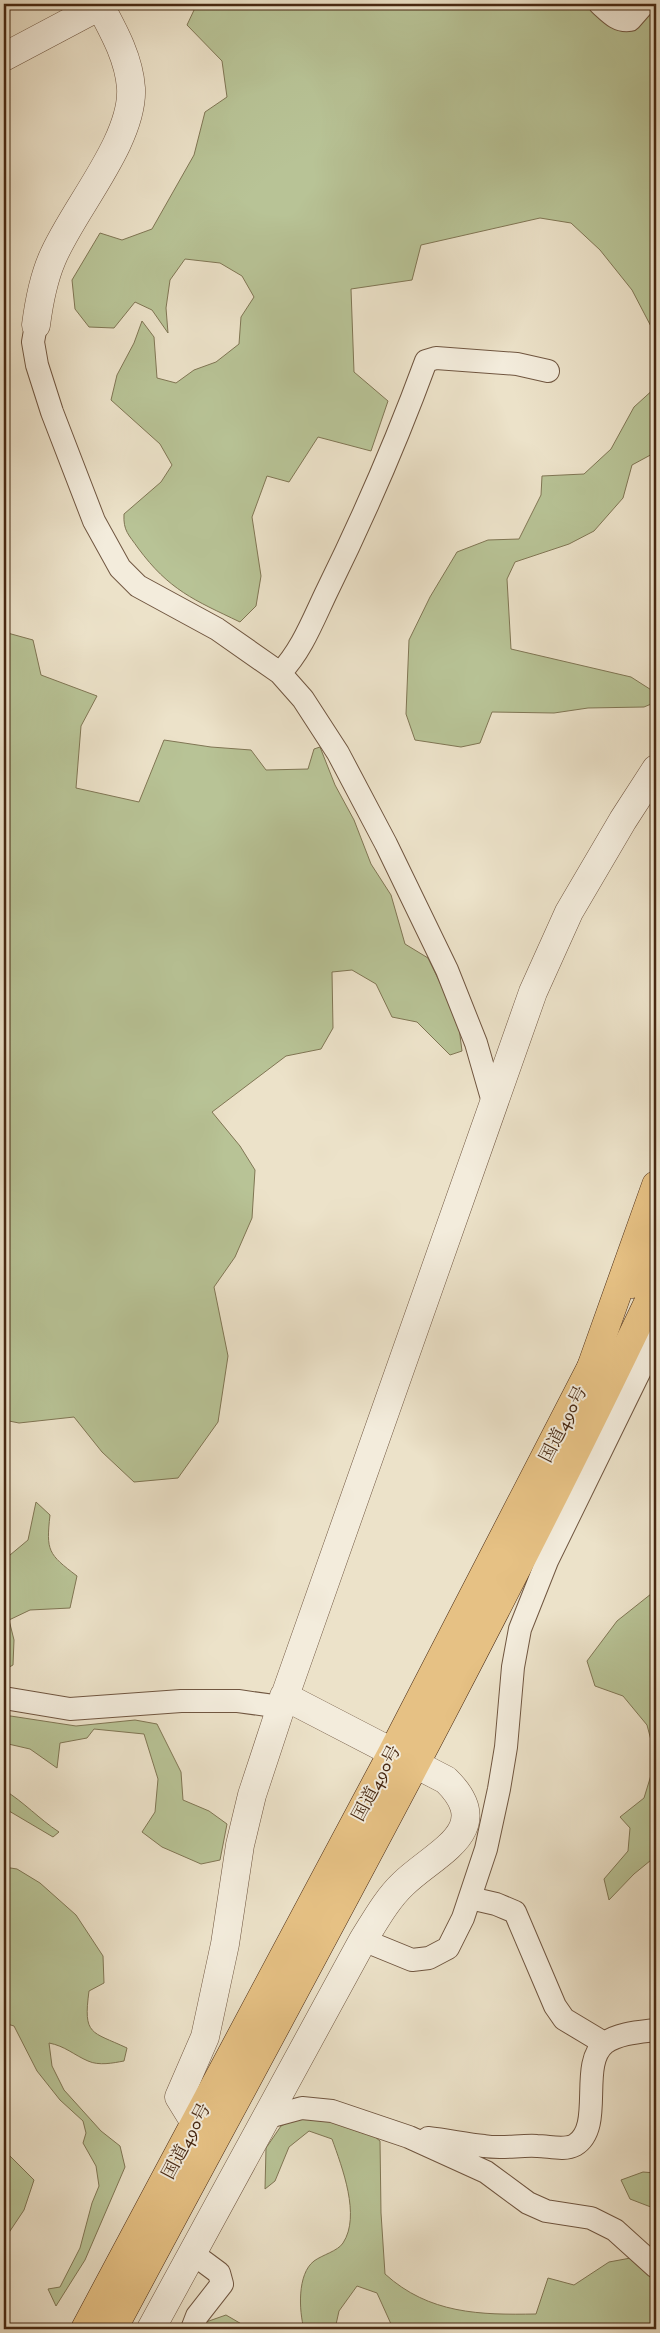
<svg xmlns="http://www.w3.org/2000/svg" width="660" height="2333" viewBox="0 0 660 2333" font-family="'IM FELL DW Pica','Noto Serif JP',serif">
<style>
.green{fill:#b8c396;stroke:#807654}
.lines{fill:none;stroke-linecap:round;stroke-linejoin:round}
.minor-casing{stroke:#705640;stroke-width:24}
.tertiary-casing{stroke:#705640;stroke-width:29}
.trunk-casing{stroke:#472812;stroke-width:29}
.motorway-casing{stroke:#472812;stroke-width:29}
.minor{stroke:#f3ecdc;stroke-width:22}
.tertiary{stroke:#f3ecdc;stroke-width:28}
.trunk{stroke:#e6c184;stroke-width:28}
.motorway{stroke:#e6c184;stroke-width:28}
.labels{text-anchor:middle;stroke-width:4;stroke-linejoin:round;paint-order:stroke}
.street-label{font-size:18px;fill:#472812;stroke:#f3ecdc}
</style>
<rect width="100%" height="100%" fill="#ece2c9"/>
<filter id="stains"><feTurbulence type="fractalNoise" baseFrequency=".004" numOctaves="4"/><feColorMatrix values="0 0 0 0 .2 0 0 0 0 .09 0 0 0 0 .02 0 0 0 .5 -.17"/></filter>
<radialGradient id="worn" r=".72"><stop offset=".6" stop-color="#630" stop-opacity="0"/><stop offset="1" stop-color="#630" stop-opacity=".3"/></radialGradient>
<path class="green" d="M 202,4 L 591,4 L 617,25 L 652,11 L 656,6 L 656,336 L 632,290 L 600,250 L 571,223 L 540,218 L 421,245 L 412,280 L 351,289 L 354,372 L 388,401 L 371,451 L 318,437 L 289,482 L 267,476 L 252,517 L 261,576 L 256,606 L 240,622 C 194,600 169,590 138,548 C 129,535 123,531 124,514 L 161,482 L 172,465 L 160,444 L 111,400 L 117,375 L 134,343 L 142,321 L 154,337 L 157,378 L 176,383 L 194,370 L 216,362 L 239,344 L 241,317 L 254,297 L 242,276 L 220,263 L 185,259 L 170,280 L 166,308 L 168,333 L 152,310 L 135,302 L 114,328 L 89,327 L 75,309 L 72,280 L 100,233 L 122,240 L 152,229 L 194,155 L 205,112 L 227,97 L 222,61 L 187,25 L 195,8 Z
M 656,387 L 656,452 L 632,465 L 623,498 L 594,531 L 569,544 L 515,562 L 507,579 L 511,649 L 631,677 L 656,693 L 656,702 L 644,707 L 588,708 L 554,713 L 492,712 L 480,743 L 461,747 L 415,740 L 406,714 L 409,640 L 430,597 L 457,552 L 488,540 L 519,539 L 541,495 L 542,476 L 584,474 L 611,449 L 634,407 Z
M 4,632 L 33,640 L 41,675 L 97,696 L 81,726 L 76,788 L 139,802 L 164,740 L 211,747 L 251,750 L 266,770 L 308,769 L 314,749 L 320,747 L 335,785 L 354,820 L 371,864 L 391,895 L 405,944 L 428,958 L 458,1020 L 462,1051 L 450,1055 L 417,1022 L 392,1017 L 376,984 L 352,970 L 332,972 L 333,1028 L 321,1049 L 286,1056 L 212,1112 L 240,1146 L 255,1170 L 252,1218 L 235,1257 L 214,1287 L 228,1356 L 218,1422 L 178,1478 L 134,1482 L 102,1452 L 74,1417 L 19,1423 L 4,1420 Z
M 36,1502 L 50,1515 C 46,1551 48,1554 77,1576 L 70,1608 L 30,1610 L 9,1620 L 14,1640 L 13,1665 L 4,1670 L 4,1560 L 28,1540 Z
M 656,1590 L 656,1856 L 634,1874 L 609,1900 L 604,1879 L 628,1851 L 630,1828 L 620,1817 L 644,1798 L 656,1759 L 647,1725 L 623,1696 L 595,1686 L 587,1661 L 617,1621 Z
M 4,1715 L 76,1726 L 135,1720 L 157,1724 L 181,1772 L 183,1800 L 209,1811 L 227,1824 L 220,1860 L 201,1864 L 162,1847 L 142,1832 L 155,1812 L 158,1779 L 144,1734 L 94,1729 L 87,1738 L 60,1743 L 57,1768 L 30,1749 L 4,1743 Z
M 4,1790 C 24,1802 39,1819 59,1832 L 53,1837 L 4,1808 Z
M 4,1867 L 17,1869 L 40,1883 L 76,1915 L 103,1956 L 104,1983 L 89,1991 C 83,2036 91,2031 127,2048 L 124,2061 C 113,2063 99,2066 88,2061 C 74,2055 65,2046 49,2043 L 52,2066 L 64,2090 L 101,2131 L 120,2146 L 125,2167 L 85,2260 L 56,2306 L 48,2289 L 60,2287 L 80,2248 L 92,2203 L 99,2186 L 96,2166 L 83,2143 L 86,2133 L 83,2121 L 60,2100 L 37,2071 L 14,2026 L 4,2023 Z
M 305,2114 L 365,2129 L 380,2141 L 381,2213 L 385,2274 C 429,2314 480,2315 536,2314 L 548,2278 L 574,2285 L 609,2262 L 636,2257 L 656,2247 L 656,2329 L 390,2329 L 391,2324 L 377,2293 L 357,2286 L 339,2311 L 335,2329 L 304,2329 C 299,2311 297,2274 314,2261 C 322,2255 338,2251 343,2243 C 361,2216 342,2167 332,2139 L 309,2131 L 289,2147 L 275,2181 L 265,2189 L 266,2148 L 281,2126 Z
M 4,2150 L 34,2180 L 24,2210 L 4,2240 Z
M 643,2172 L 656,2173 L 656,2209 L 630,2199 L 621,2180 Z
M 226,2315 L 250,2329 L 207,2329 L 206,2322 Z"/>
<g class="lines">
<defs>
<path id="minor" d="M 600,4 C 609,12 617,22 630,20 L 644,4
M 36,325 L 33,342 L 37,365 L 52,412 L 94,521 L 120,568 L 138,586 L 217,629 L 280,673 L 303,699 L 338,753 L 386,844 L 447,970 L 476,1043 L 493,1102
M 280,673 C 302,650 313,620 327,591 C 364,516 397,440 426,361 L 436,358 L 517,364 L 548,371
M 4,1698 L 70,1709 L 181,1701 L 238,1701 L 281,1707
M 470,1898 L 496,1904 L 515,1912 L 555,2006 L 564,2019 L 604,2043
M 363,1940 L 412,1960 L 429,1958 L 448,1948 L 463,1918 L 486,1849 L 499,1789 L 506,1747 L 513,1667 L 520,1629 L 547,1561 L 656,1338
M 265,2118 L 302,2108 L 332,2111 L 409,2137 L 486,2172 L 528,2203 L 546,2211 L 591,2218 L 615,2230 L 656,2267
M 428,2138 C 447,2140 465,2144 484,2146 C 502,2149 520,2145 537,2146 C 549,2146 564,2151 575,2145 C 605,2127 578,2064 605,2043 C 619,2033 640,2032 656,2030
M 192,2329 L 197,2316 L 222,2284 L 219,2273 L 192,2253"/>
<path id="tertiary" d="M 4,57 L 104,4
M 36,325 C 39,302 43,280 52,259 C 72,210 134,141 131,88 C 129,58 113,30 99,4
M 195,2123 L 179,2097 L 205,2037 L 225,1944 L 240,1845 L 252,1795 L 281,1707 L 533,992 L 569,912 L 623,820 L 656,769
M 151,2329 L 363,1940 C 375,1921 387,1899 403,1884 C 436,1852 497,1830 446,1780 L 284,1696"/>
<path id="trunk" d="M 631,1284 L 656,1231
M 85,2329 L 393,1751 L 599,1352
M 113,2329 C 298,1983 488,1640 656,1286"/>
<path id="motorway" d="M 589,1373 L 656,1185"/>
</defs>
<use href="#minor" class="minor-casing"/>
<use href="#tertiary" class="tertiary-casing"/>
<use href="#trunk" class="trunk-casing"/>
<use href="#motorway" class="motorway-casing"/>
<use href="#minor" class="minor"/>
<use href="#tertiary" class="tertiary"/>
<use href="#trunk" class="trunk"/>
<use href="#motorway" class="motorway"/>
</g>
<g class="labels">
<g class="street-label">
<text transform="translate(563 1424) rotate(-63)" y="6">国道490号</text>
<text transform="translate(376 1783) rotate(-62)" y="6">国道490号</text>
<text transform="translate(186 2141) rotate(-62)" y="6">国道490号</text>
</g>
</g>
<rect width="660" height="2333" fill="none" stroke="#ece2c9" stroke-width="20"/>
<rect x="5" y="5" width="650" height="2323" fill="none" stroke="#472812" stroke-width="2.5"/>
<rect x="10" y="10" width="640" height="2313" fill="none" stroke="#472812"/>
<rect width="100%" height="100%" filter="url(#stains)"/>
<rect width="100%" height="100%" fill="url(#worn)"/>
</svg>
